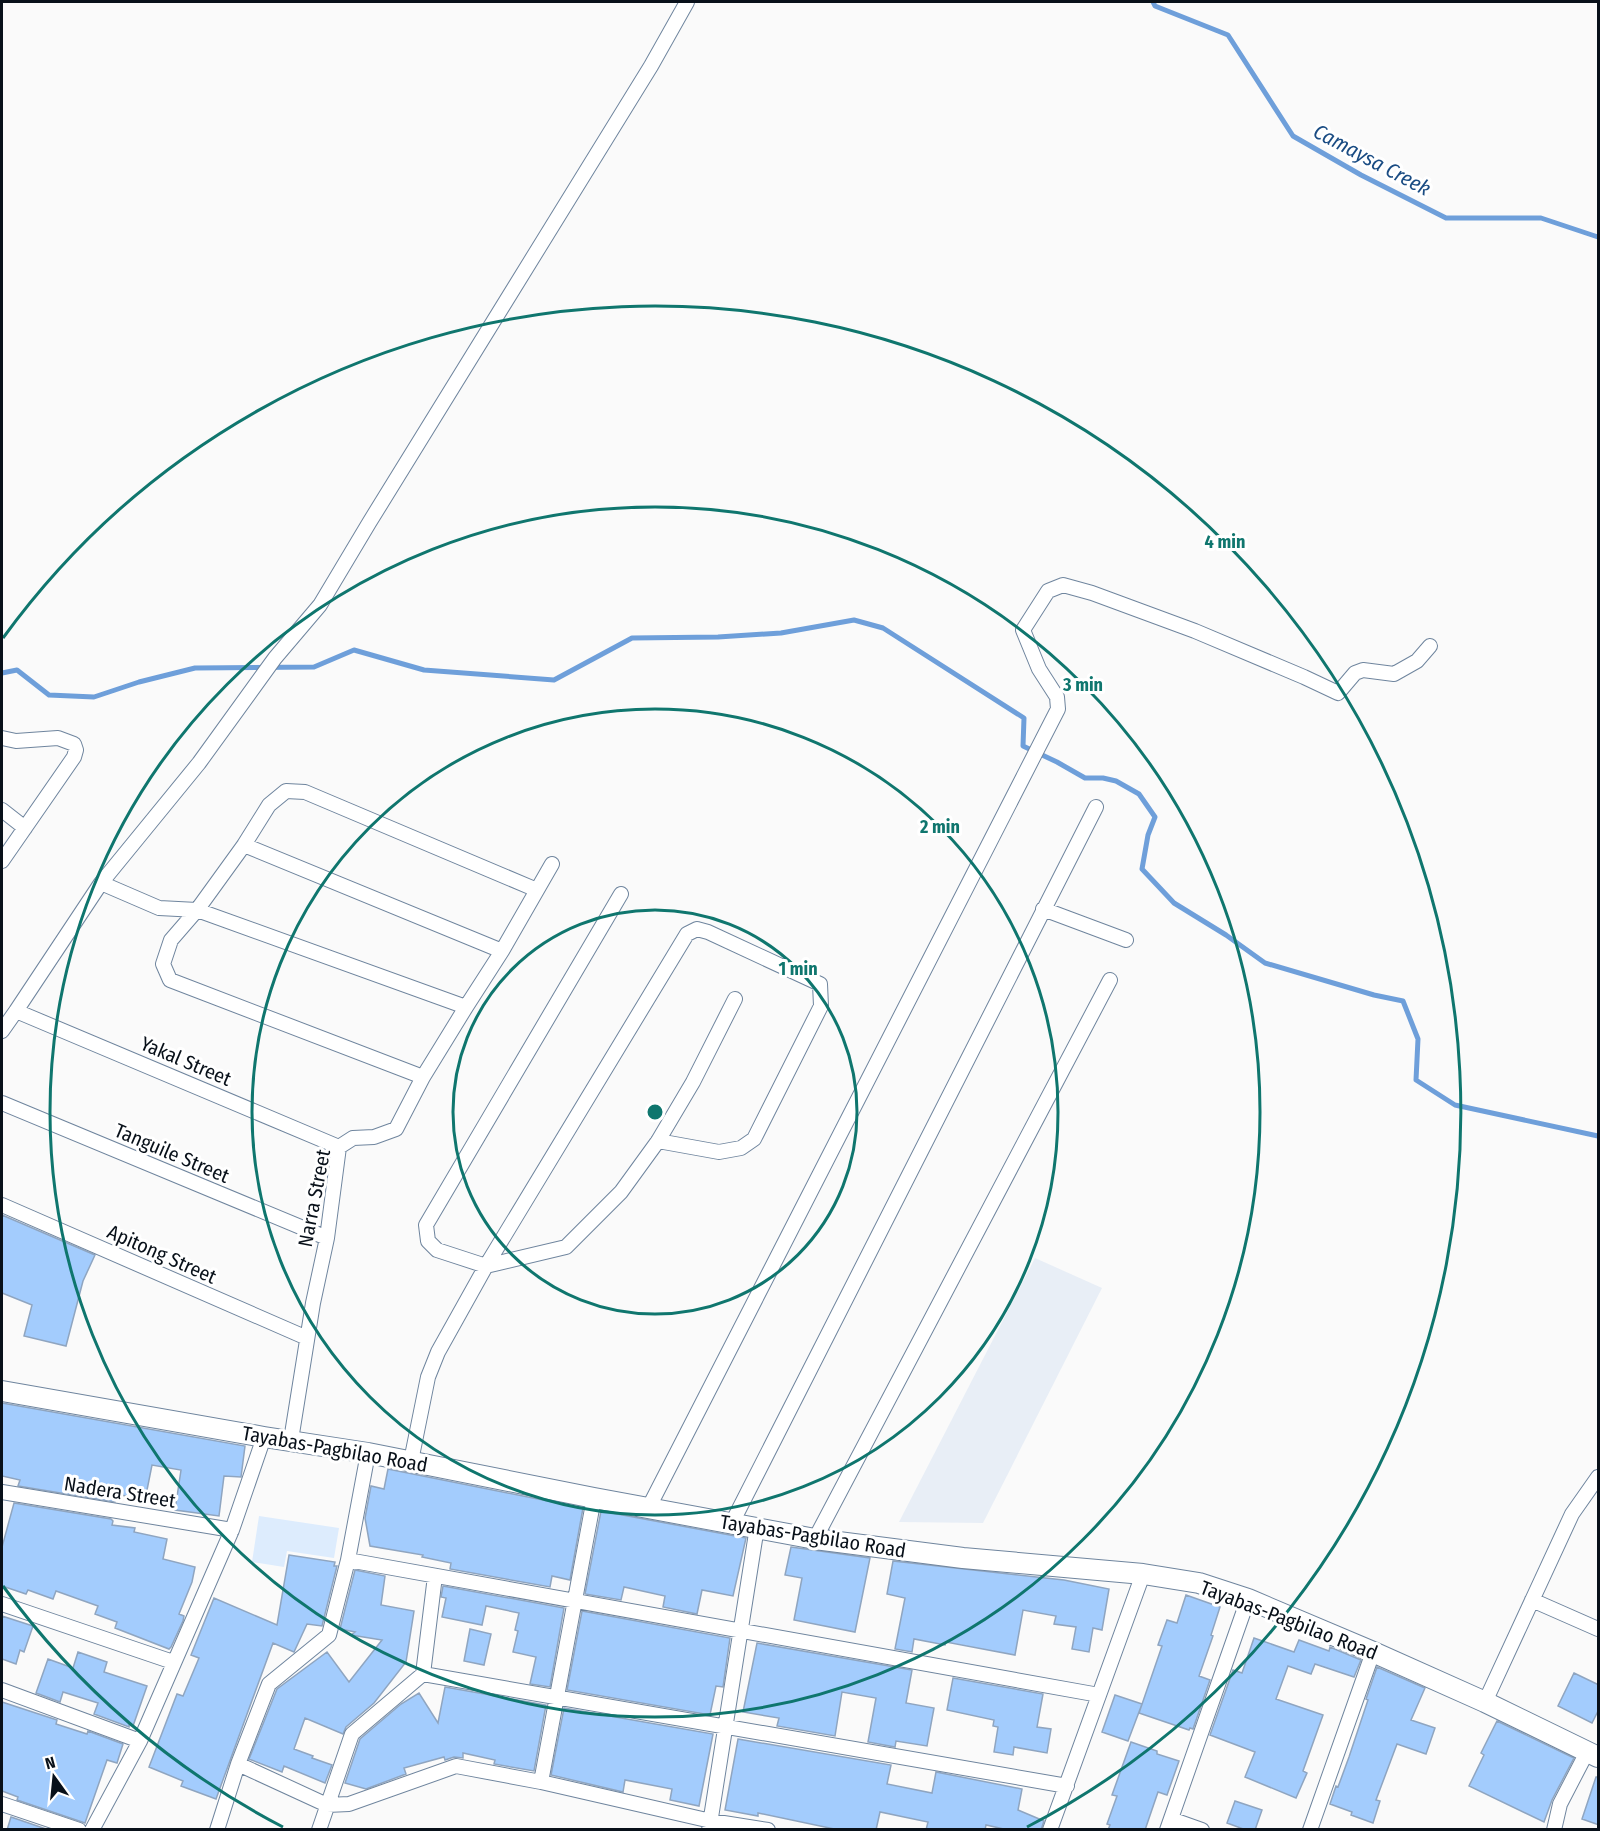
<svg xmlns="http://www.w3.org/2000/svg" width="1600" height="1831" viewBox="0 0 1600 1831" font-family="'Fira Sans Condensed',sans-serif">
<style>
.built{fill:#e8eef6}
.green{fill:#ddecfd}
.lines{fill:none;stroke-linecap:round;stroke-linejoin:round}
.stream{stroke:#6e9fda;stroke-width:5}
.building{fill:#a3ccfd;stroke:#8fa5c0;stroke-width:1.5}
.street-casing{stroke:#6f859e;stroke-width:16}
.secondary-casing{stroke:#6f859e;stroke-width:22}
.street{stroke:#fff;stroke-width:14}
.secondary{stroke:#fff;stroke-width:20}
.ring{fill:none;stroke:#0f766e;stroke-width:3}
.labels{text-anchor:middle;stroke-width:6;stroke-linejoin:round;paint-order:stroke}
.street-label{font-size:20px;fill:#081019;stroke:#fff}
.water-label{font-size:21px;font-style:italic;fill:#1a4c83;stroke:#fff}
.centre{fill:#0f766e;stroke:#fff;stroke-width:3}
.ring-label{font-size:18px;text-anchor:middle;font-weight:bold;fill:#0f766e;stroke:#fff;stroke-width:6;stroke-linejoin:round;paint-order:stroke}
</style>
<rect width="100%" height="100%" fill="#fafafa"/>
<path class="built" d="M 1035,1258 L 1102,1288 L 983,1523 L 899,1522 Z"/>
<path class="green" d="M 259,1516 L 339,1528 L 334,1558 L 287,1551 L 284,1567 L 252,1562 Z"/>
<g class="lines">
<path class="stream" d="M 1153,2 L 1155,6 L 1228,35 L 1293,136 L 1361,175 L 1446,218 L 1541,218 L 1598,237
M 2,673 L 17,670 L 49,695 L 94,697 L 139,682 L 195,668 L 314,667 L 354,650 L 424,670 L 554,680 L 632,638 L 718,637 L 781,633 L 854,620 L 883,628 L 1024,718 L 1023,746 L 1057,762 L 1085,778 L 1103,778 L 1116,781 L 1139,794 L 1155,817 L 1148,835 L 1142,869 L 1174,903 L 1226,935 L 1265,963 L 1374,995 L 1403,1001 L 1418,1039 L 1416,1080 L 1455,1105 L 1598,1136"/>
</g>
<path class="building" d="M 2,1215 L 95,1255 L 83,1281 L 66,1346 L 24,1336 L 32,1305 L 2,1293 Z
M 2,1403 L 245,1446 L 241,1477 L 224,1476 L 219,1516 L 175,1510 L 181,1470 L 152,1465 L 145,1500 L 116,1494 L 115,1502 L 18,1486 L 20,1480 L 2,1476 Z
M 388,1469 L 583,1508 L 570,1580 L 552,1576 L 550,1587 L 450,1569 L 451,1563 L 422,1557 L 423,1555 L 370,1546 L 365,1518 L 371,1486 L 384,1489 Z
M 14,1503 L 111,1519 L 113,1521 L 112,1525 L 135,1528 L 134,1532 L 167,1539 L 163,1559 L 195,1567 L 192,1582 L 179,1614 L 184,1616 L 183,1621 L 171,1647 L 169,1649 L 115,1628 L 117,1622 L 95,1614 L 98,1606 L 56,1591 L 53,1599 L 28,1590 L 26,1594 L 2,1586 L 2,1547 Z
M 601,1511 L 746,1538 L 733,1596 L 702,1590 L 697,1614 L 663,1607 L 665,1596 L 624,1587 L 621,1600 L 585,1594 Z
M 791,1547 L 870,1558 L 855,1632 L 794,1620 L 802,1578 L 785,1575 Z
M 289,1555 L 335,1562 L 334,1566 L 337,1566 L 322,1626 L 307,1624 L 294,1652 L 273,1643 L 216,1799 L 181,1786 L 183,1781 L 149,1767 L 177,1694 L 183,1696 L 199,1658 L 191,1655 L 214,1598 L 277,1625 Z
M 893,1561 L 1064,1580 L 1109,1589 L 1102,1630 L 1093,1628 L 1089,1652 L 1072,1649 L 1076,1627 L 1054,1624 L 1056,1616 L 1023,1610 L 1015,1655 L 946,1642 L 945,1645 L 914,1639 L 912,1652 L 895,1649 L 905,1598 L 887,1594 Z
M 355,1570 L 385,1576 L 381,1605 L 414,1611 L 406,1662 L 374,1703 L 346,1727 L 343,1734 L 305,1718 L 294,1749 L 313,1756 L 312,1758 L 332,1765 L 325,1783 L 284,1766 L 282,1772 L 249,1759 L 277,1689 L 327,1652 L 349,1682 L 382,1640 L 351,1635 L 355,1632 L 340,1629 Z
M 443,1586 L 564,1608 L 550,1687 L 530,1684 L 536,1657 L 513,1652 L 518,1631 L 515,1630 L 519,1613 L 486,1606 L 482,1625 L 442,1617 L 446,1598 L 441,1597 Z
M 1186,1595 L 1220,1607 L 1211,1635 L 1213,1636 L 1199,1676 L 1210,1680 L 1193,1729 L 1190,1728 L 1189,1730 L 1139,1713 L 1162,1646 L 1158,1645 L 1167,1620 L 1177,1623 Z
M 582,1611 L 730,1638 L 723,1687 L 716,1686 L 710,1715 L 567,1690 Z
M 2,1616 L 33,1626 L 24,1652 L 20,1650 L 16,1664 L 2,1659 Z
M 470,1629 L 491,1634 L 484,1665 L 464,1661 Z
M 1254,1638 L 1294,1652 L 1299,1640 L 1329,1651 L 1330,1647 L 1361,1660 L 1354,1677 L 1315,1664 L 1311,1674 L 1288,1666 L 1276,1699 L 1323,1715 L 1303,1771 L 1307,1773 L 1296,1798 L 1245,1777 L 1255,1752 L 1210,1735 L 1233,1670 L 1242,1673 Z
M 757,1643 L 912,1670 L 906,1703 L 934,1708 L 927,1746 L 896,1741 L 895,1747 L 868,1742 L 876,1698 L 842,1692 L 835,1736 L 777,1726 L 779,1718 L 743,1712 Z
M 78,1652 L 107,1662 L 104,1672 L 147,1686 L 133,1726 L 129,1725 L 129,1727 L 94,1714 L 98,1703 L 63,1692 L 60,1702 L 36,1693 L 48,1659 L 73,1668 Z
M 1377,1667 L 1425,1688 L 1411,1720 L 1435,1728 L 1426,1754 L 1397,1744 L 1376,1800 L 1380,1801 L 1373,1823 L 1351,1815 L 1352,1812 L 1330,1804 L 1336,1786 L 1338,1787 L 1349,1757 L 1368,1700 L 1366,1699 Z
M 1574,1673 L 1599,1685 L 1599,1709 L 1592,1723 L 1558,1706 Z
M 953,1678 L 1043,1694 L 1037,1727 L 1051,1729 L 1047,1753 L 1014,1747 L 1013,1755 L 994,1752 L 998,1727 L 993,1726 L 994,1720 L 947,1710 Z
M 445,1687 L 546,1705 L 534,1771 L 494,1764 L 495,1760 L 463,1753 L 463,1758 L 454,1757 L 445,1760 L 444,1757 L 404,1768 L 406,1774 L 366,1789 L 345,1783 L 360,1739 L 401,1704 L 419,1693 L 438,1723 Z
M 1115,1695 L 1142,1704 L 1128,1741 L 1102,1732 Z
M 2,1702 L 54,1719 L 57,1720 L 56,1724 L 87,1734 L 88,1731 L 123,1744 L 117,1763 L 107,1760 L 85,1823 L 17,1800 L 18,1797 L 2,1791 Z
M 564,1708 L 713,1734 L 699,1806 L 670,1800 L 672,1789 L 625,1780 L 623,1792 L 551,1775 Z
M 1497,1721 L 1574,1758 L 1552,1800 L 1544,1822 L 1469,1786 L 1484,1755 L 1481,1753 Z
M 738,1739 L 891,1765 L 887,1784 L 932,1793 L 936,1772 L 1022,1789 L 1018,1810 L 1044,1821 L 1041,1830 L 1008,1830 L 986,1825 L 985,1830 L 926,1830 L 928,1822 L 880,1812 L 876,1830 L 839,1830 L 758,1813 L 758,1816 L 725,1810 Z
M 1131,1742 L 1157,1751 L 1157,1754 L 1179,1761 L 1167,1795 L 1158,1792 L 1145,1830 L 1108,1830 L 1110,1825 L 1107,1824 L 1117,1796 L 1112,1795 Z
M 1596,1777 L 1599,1777 L 1599,1825 L 1582,1819 Z
M 1235,1801 L 1262,1810 L 1255,1830 L 1246,1830 L 1227,1823 Z
M 11,1817 L 49,1830 L 7,1830 Z"/>
<g class="lines">
<defs>
<path id="street" d="M 2,738 L 16,741 L 58,738 L 74,744 L 76,750 L 74,757 L 2,861
M 2,810 L 25,828
M 244,845 L 502,951
M 101,883 L 159,908 L 197,910 L 466,1007
M 621,894 L 426,1225 L 428,1241 L 437,1250 L 486,1266 L 566,1247 L 621,1192 L 658,1141 L 693,1082 L 735,999
M 1043,909 L 1126,940
M 16,1011 L 339,1147
M 2,1031 L 16,1011 L 101,883 L 199,763 L 275,658 L 320,605 L 369,523 L 651,66 L 687,2
M 423,1077 L 170,980 L 163,964 L 171,940 L 197,910 L 244,845 L 269,805 L 286,791 L 305,792 L 537,890
M 2,1103 L 327,1238
M 2,1205 L 307,1338
M 291,1440 L 313,1303 L 327,1238 L 339,1147 L 353,1138 L 374,1137 L 396,1129 L 423,1077 L 466,1007 L 502,951 L 552,864
M 411,1461 L 428,1377 L 438,1352 L 486,1266 L 687,934 L 697,929 L 708,932 L 820,984 L 821,1006 L 754,1139 L 741,1148 L 719,1152 L 658,1141
M 2,1492 L 232,1530
M 649,1507 L 1058,709 L 1057,697 L 1039,669 L 1023,630 L 1048,591 L 1063,585 L 1092,593 L 1195,631 L 1304,677 L 1338,693 L 1355,673 L 1363,670 L 1394,674 L 1417,661 L 1430,646
M 732,1523 L 1096,807
M 815,1539 L 1110,980
M 348,1560 L 1099,1695
M 1532,1600 L 1598,1629
M 2,1604 L 173,1662
M 423,1674 L 1067,1786
M 2,1690 L 140,1741
M 1485,1702 L 1572,1514 L 1598,1477
M 238,1764 L 327,1805 L 349,1804 L 456,1766 L 541,1782 L 711,1821 L 768,1830
M 541,1782 L 594,1498
M 2,1804 L 79,1830
M 1171,1819 L 1202,1830
M 92,1830 L 140,1741 L 232,1530 L 264,1437
M 217,1830 L 238,1764 L 269,1684 L 329,1635 L 348,1560 L 368,1453
M 319,1830 L 352,1734 L 423,1674 L 435,1576
M 709,1830 L 757,1527
M 1050,1830 L 1143,1574
M 1167,1830 L 1248,1599
M 1310,1830 L 1373,1652
M 1554,1830 L 1560,1804 L 1587,1752"/>
<path id="secondary" d="M 2,1391 L 264,1437 L 368,1453 L 594,1498 L 815,1539 L 963,1558 L 1143,1574 L 1199,1583 L 1248,1599 L 1373,1652 L 1485,1702 L 1598,1757"/>
</defs>
<use href="#street" class="street-casing"/>
<use href="#secondary" class="secondary-casing"/>
<use href="#street" class="street"/>
<use href="#secondary" class="secondary"/>
</g>
<g class="ring">
<circle cx="655" cy="1112" r="202"/>
<circle cx="655" cy="1112" r="403"/>
<circle cx="655" cy="1112" r="605"/>
<path d="M283 1827A806 806 0 0 1 3 1586M3 638A806 806 0 1 1 1027 1827"/>
</g>
<g class="labels">
<g class="street-label">
<text transform="translate(186 1061) rotate(23)" y="7">Yakal Street</text>
<text transform="translate(172 1153) rotate(23)" y="7">Tanguile Street</text>
<text transform="translate(314 1198) rotate(-79)" y="7">Narra Street</text>
<text transform="translate(162 1254) rotate(24)" y="7">Apitong Street</text>
<text transform="translate(335 1449) rotate(10)" y="7">Tayabas-Pagbilao Road</text>
<text transform="translate(120 1492) rotate(9)" y="7">Nadera Street</text>
<text transform="translate(813 1536) rotate(9)" y="7">Tayabas-Pagbilao Road</text>
<text transform="translate(1289 1620) rotate(21)" y="7">Tayabas-Pagbilao Road</text>
</g>
<g class="water-label">
<text transform="translate(1372 160) rotate(28)" y="7">Camaysa Creek</text>
</g>
</g>
<circle cx="655" cy="1112" r="9" class="centre"/>
<g class="ring-label">
<text x="1225" y="548">4 min</text>
<text x="1083" y="691">3 min</text>
<text x="940" y="833">2 min</text>
<text x="798" y="975">1 min</text>
</g>
<rect width="1600" height="1831" fill="none" stroke="#081019" stroke-width="6"/>
<g transform="translate(54 1777) rotate(345)" stroke="#ffffff" stroke-width="4.5" paint-order="stroke">
<path d="M0-4.5L10 22L0 15L-10 22Z" fill="#081019"/>
<text y="-9" font-size="16" font-weight="bold" text-anchor="middle" fill="#081019">N</text>
</g>
</svg>
